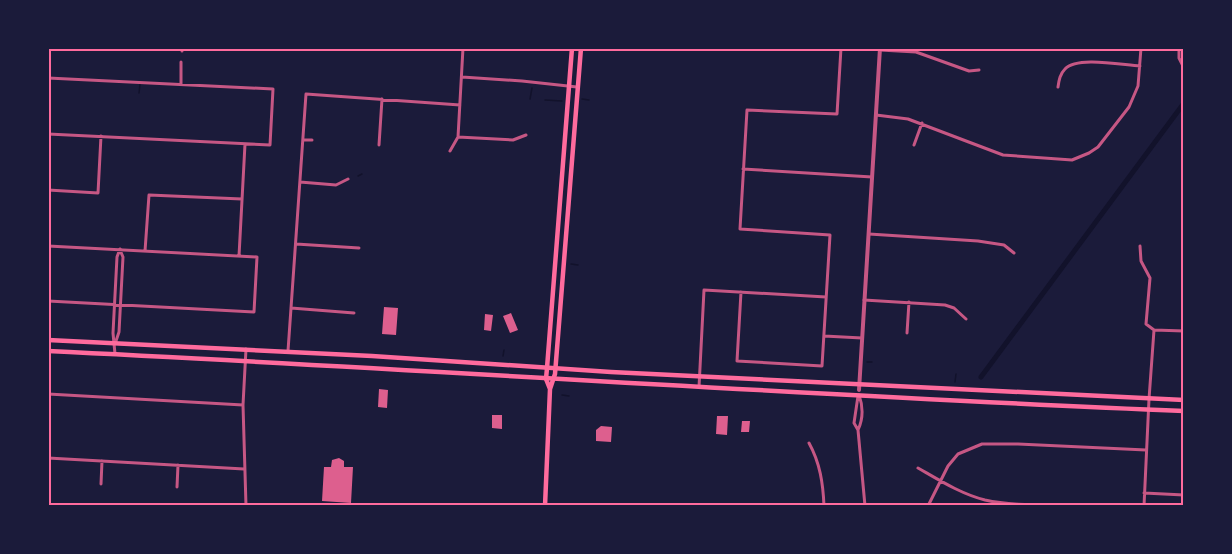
<svg xmlns="http://www.w3.org/2000/svg" width="1232" height="554" viewBox="0 0 1232 554" font-family="'DM Sans',sans-serif">
<style>
.lines{fill:none;stroke-linecap:round;stroke-linejoin:round}
.stream{stroke:#12122b;stroke-width:1.5}
.canal{stroke:#12122b;stroke-width:5}
.building{fill:#dd5f8e}
.minor{stroke:#c65784;stroke-width:3}
.tertiary{stroke:#c65784;stroke-width:4}
.secondary{stroke:#ff6b9d;stroke-width:4.5}
.primary{stroke:#ff6b9d;stroke-width:4.5}
.neatline{fill:none;stroke:#ff6b9d;stroke-width:2}
</style>
<rect width="100%" height="100%" fill="#1b1b3a"/>
<g class="lines">
<path class="stream" d="M 139,93 L 140,84
M 530,99 L 532,88
M 582,99 L 589,100
M 545,100 L 562,101
M 358,176 L 362,174
M 571,264 L 578,265
M 503,356 L 504,350
M 867,362 L 872,362
M 955,382 L 956,374
M 562,395 L 569,396"/>
<path class="canal" d="M 981,377 L 1184,103"/>
</g>
<path class="building" d="M 384,307 L 398,308 L 396,335 L 382,334 Z
M 511,313 L 518,330 L 510,333 L 503,316 Z
M 485,314 L 493,315 L 491,331 L 484,330 Z
M 379,389 L 388,390 L 387,408 L 378,407 Z
M 492,415 L 502,415 L 502,429 L 492,428 Z
M 717,416 L 728,416 L 727,435 L 716,434 Z
M 742,421 L 750,421 L 749,432 L 741,432 Z
M 601,426 L 612,427 L 611,442 L 596,441 L 596,430 Z
M 339,458 L 344,461 L 344,467 L 353,467 L 351,503 L 322,501 L 324,467 L 331,467 L 332,460 Z"/>
<g class="lines">
<path class="minor" d="M 110,48 L 126,48
M 528,48 L 529,48
M 1179,48 L 1179,58 L 1183,66
M 880,50 L 916,52 L 969,71 L 979,70
M 182,51 L 182,48
M 462,77 L 522,81 L 577,87
M 48,78 L 273,89 L 270,145 L 48,134
M 181,84 L 181,62
M 1058,87 C 1059,80 1060,74 1065,69 C 1077,56 1122,65 1140,66
M 876,115 L 908,119 L 1003,155 L 1072,160 L 1089,153 L 1098,147 L 1129,107 L 1138,86 L 1141,48
M 458,137 L 513,140 L 526,135
M 303,140 L 312,140
M 379,145 L 382,99
M 914,145 L 922,123
M 450,151 L 458,137 L 463,48
M 743,169 L 872,177
M 300,182 L 336,185 L 348,179
M 48,190 L 98,193 L 101,136
M 869,234 L 978,241 L 1004,245 L 1014,253
M 296,244 L 359,248
M 48,246 L 257,257 L 254,312 L 48,301
M 1140,246 L 1141,261 L 1150,278 L 1146,324 L 1154,330
M 145,251 L 149,195 L 242,199
M 239,256 L 245,144
M 741,292 L 737,361 L 822,366 L 830,235 L 740,229 L 747,110 L 837,114 L 841,48
M 864,300 L 945,305 L 954,308 L 966,319
M 291,308 L 354,313
M 1154,330 L 1184,331
M 907,333 L 909,302
M 824,336 L 862,338
M 116,341 L 119,332 L 123,257 L 120,250
M 288,351 L 306,94 L 460,105
M 115,354 L 113,333 L 117,257 L 120,249
M 699,387 L 704,290 L 826,297
M 48,394 L 243,405
M 858,396 L 854,423 L 858,430 L 865,506
M 858,430 C 863,419 863,406 859,395
M 809,443 C 820,463 823,483 824,506
M 48,458 L 244,469
M 918,468 C 939,480 961,494 985,500 C 1016,507 1055,504 1087,506
M 101,484 L 102,461
M 177,487 L 178,465
M 1144,493 L 1184,495
M 246,506 L 243,405 L 246,349
M 928,506 L 948,466 L 958,454 L 982,444 L 1018,444 L 1146,450
M 1144,506 L 1149,399 L 1154,330
M 1184,506 L 1184,492"/>
<path class="tertiary" d="M 859,390 L 880,48"/>
<path class="secondary" d="M 550,389 L 546,379 L 547,368 L 572,48
M 545,506 L 550,389 L 555,374 L 581,48"/>
<path class="primary" d="M 48,340 L 372,356 L 611,372 L 1184,400
M 48,351 C 427,369 805,396 1184,411"/>
</g>
<rect width="1232" height="554" fill="none" stroke="#1b1b3a" stroke-width="99"/>
<rect x="50" y="50" width="1132" height="454" class="neatline"/>
</svg>
